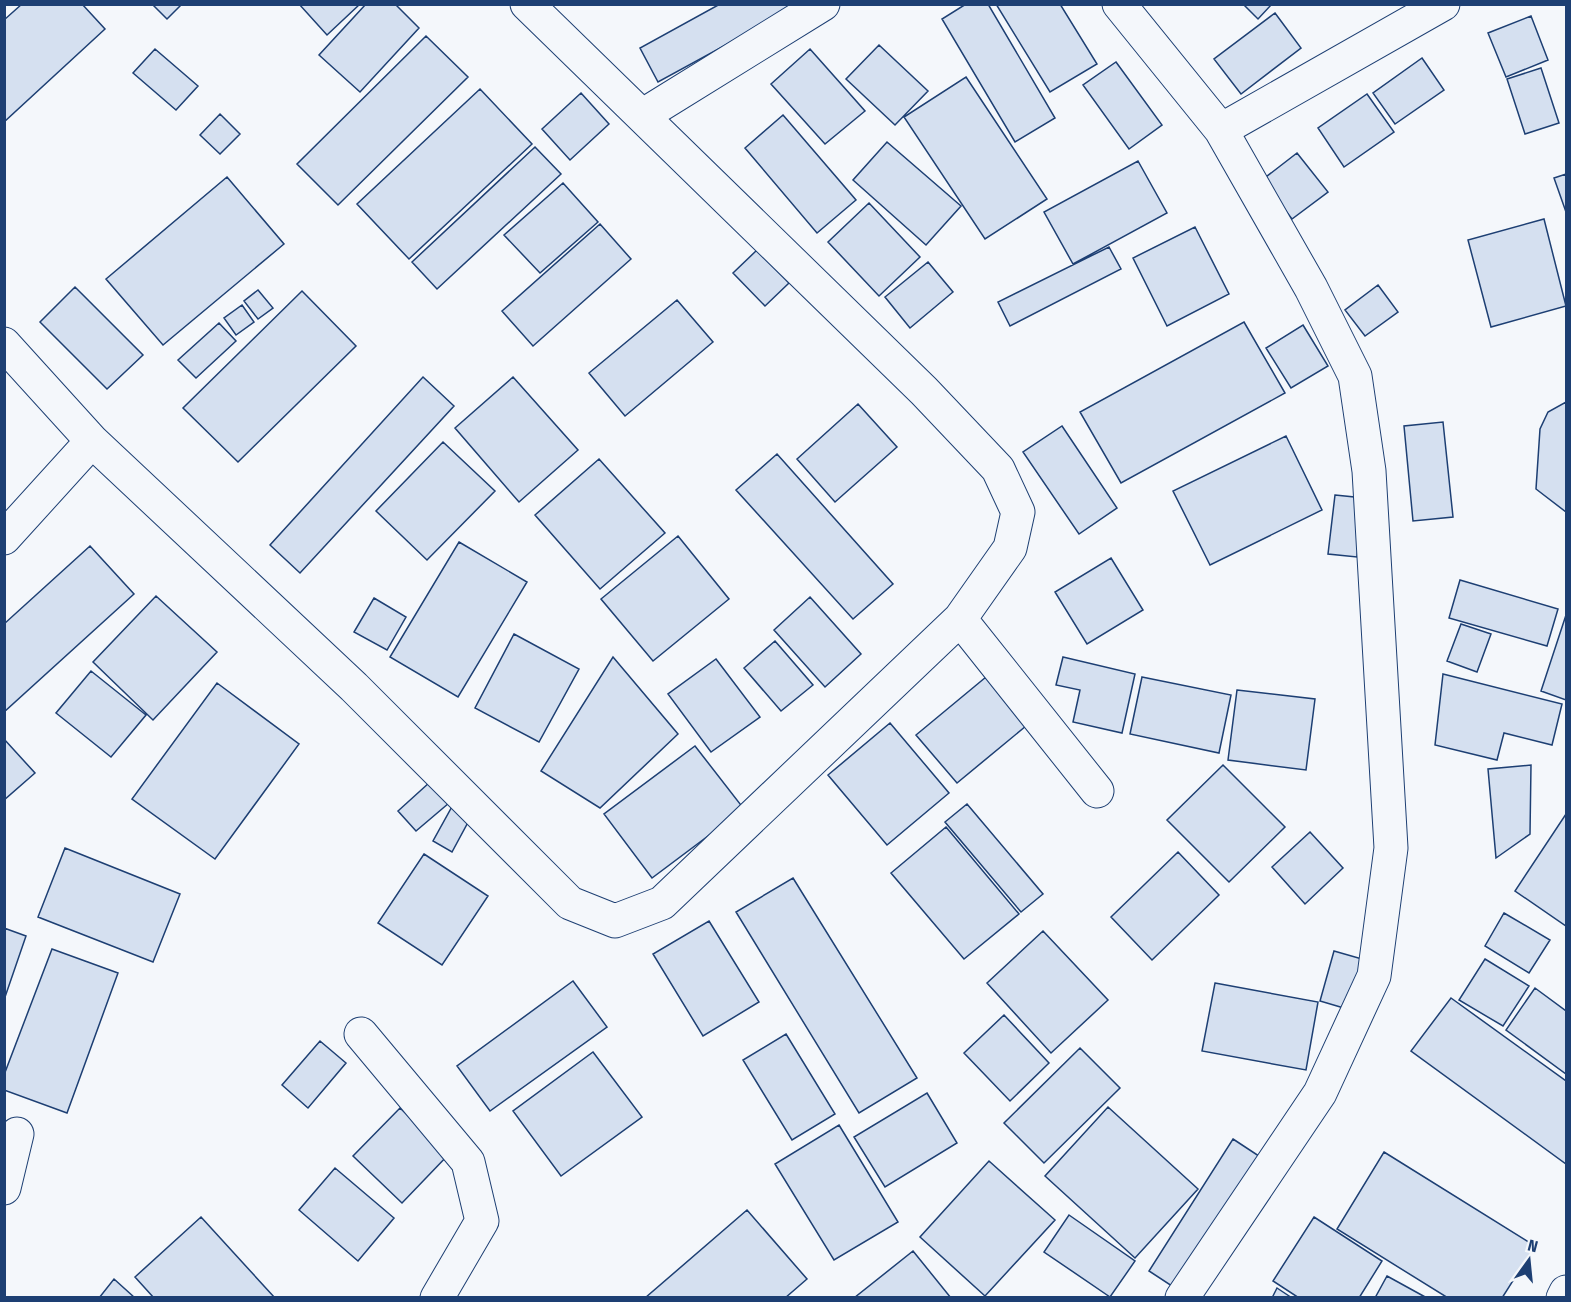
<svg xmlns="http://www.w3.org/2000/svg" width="1571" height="1302" viewBox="0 0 1571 1302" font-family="'Fira Sans Condensed',sans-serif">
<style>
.building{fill:#d5e0f0;stroke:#1d3f73;stroke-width:1.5}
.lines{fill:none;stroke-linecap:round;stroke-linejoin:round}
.minor-casing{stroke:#1d3f73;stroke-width:35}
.minor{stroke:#f4f7fb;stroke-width:33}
</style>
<rect width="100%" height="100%" fill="#f4f7fb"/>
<path class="building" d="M 22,4 L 82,4 L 105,29 L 4,122 L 4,20 Z
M 152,4 L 182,4 L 167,19 Z
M 299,4 L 360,4 L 327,35 Z
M 366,4 L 395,4 L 419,28 L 360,92 L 319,55 Z
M 720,4 L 801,4 L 658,82 L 640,48 Z
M 966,4 L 988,4 L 1055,118 L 1015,142 L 942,19 Z
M 996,4 L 1060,4 L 1097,64 L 1050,92 Z
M 1243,4 L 1272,4 L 1258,19 Z
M 1275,13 L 1301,48 L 1241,94 L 1214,59 Z
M 1531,16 L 1548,60 L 1506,77 L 1488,33 Z
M 426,36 L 468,77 L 338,205 L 297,164 Z
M 879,45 L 928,91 L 895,125 L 846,79 Z
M 155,49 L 198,86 L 176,110 L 133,73 Z
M 810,49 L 865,111 L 825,144 L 771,84 Z
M 1422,58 L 1444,90 L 1395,124 L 1373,93 Z
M 1116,62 L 1162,125 L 1129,149 L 1083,85 Z
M 1541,68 L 1559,123 L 1525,134 L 1507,79 Z
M 966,77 L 1047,199 L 985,239 L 904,117 Z
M 480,89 L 532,144 L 409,259 L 357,204 Z
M 581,93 L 609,124 L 570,160 L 542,129 Z
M 1367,94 L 1394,132 L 1344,167 L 1318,128 Z
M 220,114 L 240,134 L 220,154 L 200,135 Z
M 783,115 L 856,200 L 817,233 L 745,148 Z
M 887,142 L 961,206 L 926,245 L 853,180 Z
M 535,147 L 561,174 L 437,289 L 412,262 Z
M 1297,153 L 1328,192 L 1292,219 L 1262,180 Z
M 1138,161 L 1167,213 L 1073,264 L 1044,212 Z
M 1566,174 L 1566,212 L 1554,178 Z
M 227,177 L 284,244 L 163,345 L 106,279 Z
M 563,183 L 598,222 L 540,273 L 504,235 Z
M 869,203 L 920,257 L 879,296 L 828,242 Z
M 1544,219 L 1566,306 L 1491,327 L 1468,240 Z
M 600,224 L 631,259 L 533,346 L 502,311 Z
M 1195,227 L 1229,294 L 1167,326 L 1133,258 Z
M 1109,247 L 1121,269 L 1010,326 L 998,302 Z
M 757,250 L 789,283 L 765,306 L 733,273 Z
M 928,262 L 953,292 L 910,328 L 885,297 Z
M 1378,285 L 1398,312 L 1365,336 L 1345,310 Z
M 75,287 L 143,355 L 107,389 L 40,322 Z
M 258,290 L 273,308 L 258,319 L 244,301 Z
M 302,291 L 356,346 L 238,462 L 183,408 Z
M 677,300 L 713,342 L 625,416 L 589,373 Z
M 242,305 L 254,322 L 236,335 L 224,318 Z
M 1244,322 L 1285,393 L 1121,483 L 1080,412 Z
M 219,323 L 236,341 L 196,378 L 178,360 Z
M 1303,325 L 1328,366 L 1291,388 L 1266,348 Z
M 423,377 L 454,406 L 300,573 L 270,545 Z
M 513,377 L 578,450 L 519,502 L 455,428 Z
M 1566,402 L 1566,512 L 1536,489 L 1540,429 L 1548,412 Z
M 858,404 L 897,447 L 835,502 L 797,459 Z
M 1443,422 L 1453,517 L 1413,521 L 1404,426 Z
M 1062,426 L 1117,508 L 1079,534 L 1023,452 Z
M 1286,436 L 1322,510 L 1210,565 L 1173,491 Z
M 443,442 L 495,491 L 427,560 L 376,511 Z
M 777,454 L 893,584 L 853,619 L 736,490 Z
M 599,459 L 665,533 L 600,589 L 535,515 Z
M 1335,495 L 1364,498 L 1357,557 L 1328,554 Z
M 678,536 L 729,599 L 653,661 L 601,599 Z
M 459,542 L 527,582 L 458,697 L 390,657 Z
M 90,546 L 134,594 L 4,712 L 4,624 Z
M 1111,558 L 1143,610 L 1087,644 L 1055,592 Z
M 1460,580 L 1558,609 L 1547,646 L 1449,618 Z
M 156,596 L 217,652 L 153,720 L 93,662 Z
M 810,597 L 861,654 L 825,687 L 774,630 Z
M 374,598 L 406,617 L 387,650 L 354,632 Z
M 1566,615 L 1566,700 L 1541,691 Z
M 1461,624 L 1491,634 L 1477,672 L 1447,661 Z
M 514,634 L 579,669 L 539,742 L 475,708 Z
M 775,641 L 813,685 L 781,711 L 744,668 Z
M 613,657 L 678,734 L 600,808 L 541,771 Z
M 1063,657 L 1135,674 L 1122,733 L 1073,722 L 1080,690 L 1056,685 Z
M 716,659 L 760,717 L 711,752 L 668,694 Z
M 91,671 L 146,715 L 111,757 L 56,713 Z
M 1443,674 L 1562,704 L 1552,745 L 1504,733 L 1497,760 L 1435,745 Z
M 986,677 L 1026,726 L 957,783 L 916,735 Z
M 1142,677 L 1231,695 L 1219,753 L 1130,734 Z
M 217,683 L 299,744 L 215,859 L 132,799 Z
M 1237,690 L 1315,699 L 1306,770 L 1228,760 Z
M 890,723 L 949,793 L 887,845 L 828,775 Z
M 4,739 L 35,773 L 4,800 Z
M 695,746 L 744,809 L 652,878 L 604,814 Z
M 1223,765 L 1285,827 L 1229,882 L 1167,820 Z
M 1531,765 L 1530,834 L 1496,858 L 1488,769 Z
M 430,782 L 449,803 L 416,831 L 398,811 Z
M 454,803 L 473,813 L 452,852 L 433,841 Z
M 967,804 L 1043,894 L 1021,912 L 945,822 Z
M 1566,814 L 1566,926 L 1515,891 Z
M 946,827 L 1019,914 L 964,959 L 891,873 Z
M 1310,832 L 1343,868 L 1305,904 L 1272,867 Z
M 65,848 L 180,894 L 153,962 L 38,917 Z
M 1178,852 L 1219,895 L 1152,960 L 1111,917 Z
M 424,854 L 488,896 L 442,965 L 378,923 Z
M 793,878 L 917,1078 L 859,1113 L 736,912 Z
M 1504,913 L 1550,940 L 1529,973 L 1485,946 Z
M 709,921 L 759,1002 L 703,1036 L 653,954 Z
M 4,928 L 26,936 L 4,1000 Z
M 1043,931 L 1108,1000 L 1051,1053 L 987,983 Z
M 52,949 L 118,973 L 67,1113 L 4,1090 L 4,1075 Z
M 1334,951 L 1369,961 L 1354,1011 L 1320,1001 Z
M 1485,959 L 1529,986 L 1503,1026 L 1459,1000 Z
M 573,981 L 607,1027 L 490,1111 L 457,1066 Z
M 1215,983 L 1318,1002 L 1306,1070 L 1202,1051 Z
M 1535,988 L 1566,1011 L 1566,1074 L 1506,1030 Z
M 1451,998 L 1566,1081 L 1566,1164 L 1411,1051 Z
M 1004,1015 L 1049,1063 L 1010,1101 L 964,1053 Z
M 786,1034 L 835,1114 L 792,1140 L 743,1060 Z
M 320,1041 L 346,1063 L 308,1108 L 282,1085 Z
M 1080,1048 L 1120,1088 L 1044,1163 L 1004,1123 Z
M 593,1052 L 642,1117 L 561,1176 L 513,1111 Z
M 927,1093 L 957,1143 L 885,1187 L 854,1137 Z
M 1108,1107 L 1198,1189 L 1135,1258 L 1045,1176 Z
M 400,1108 L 449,1154 L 402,1203 L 353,1156 Z
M 839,1125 L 898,1222 L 834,1260 L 775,1164 Z
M 1233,1139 L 1265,1160 L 1181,1292 L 1149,1271 Z
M 1384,1152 L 1535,1246 L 1502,1298 L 1448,1298 L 1337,1229 Z
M 989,1161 L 1055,1220 L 985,1296 L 920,1237 Z
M 335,1168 L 394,1218 L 358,1261 L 299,1210 Z
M 747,1210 L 807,1279 L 785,1298 L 645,1298 Z
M 1069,1215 L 1135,1261 L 1110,1297 L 1044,1252 Z
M 201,1217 L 275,1298 L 154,1298 L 135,1277 Z
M 1314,1217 L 1382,1261 L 1359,1298 L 1299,1298 L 1273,1281 Z
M 913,1251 L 951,1298 L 854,1298 Z
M 1387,1276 L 1427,1298 L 1375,1298 Z
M 114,1279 L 135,1298 L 99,1298 Z
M 1277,1288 L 1292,1298 L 1272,1298 Z"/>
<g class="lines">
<defs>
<path id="minor" d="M 1119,4 L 1221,130 L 1311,288 L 1355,376 L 1369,471 L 1391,848 L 1374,976 L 1320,1093 L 1182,1298
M 642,116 L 823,4
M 1221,130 L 1443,4
M 4,344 L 92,441 L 354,687 L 570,903 L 615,921 L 662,903 L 960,619 L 1010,548 L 1018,512 L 998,469 L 924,391 L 527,4
M 4,538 L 92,441
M 960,619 L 1097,791
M 361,1034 L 468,1162 L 482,1221 L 437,1298
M 4,1188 L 17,1134
M 1563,1298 L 1566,1292"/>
</defs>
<use href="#minor" class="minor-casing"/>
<use href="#minor" class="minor"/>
</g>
<rect width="1571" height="1302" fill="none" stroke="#1d3f73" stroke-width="12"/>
<g transform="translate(1529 1260) rotate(15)" stroke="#f4f7fb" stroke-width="4.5" paint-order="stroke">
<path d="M0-4.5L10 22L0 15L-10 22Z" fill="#1d3f73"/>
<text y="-9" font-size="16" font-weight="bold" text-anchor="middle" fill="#1d3f73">N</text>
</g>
</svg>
